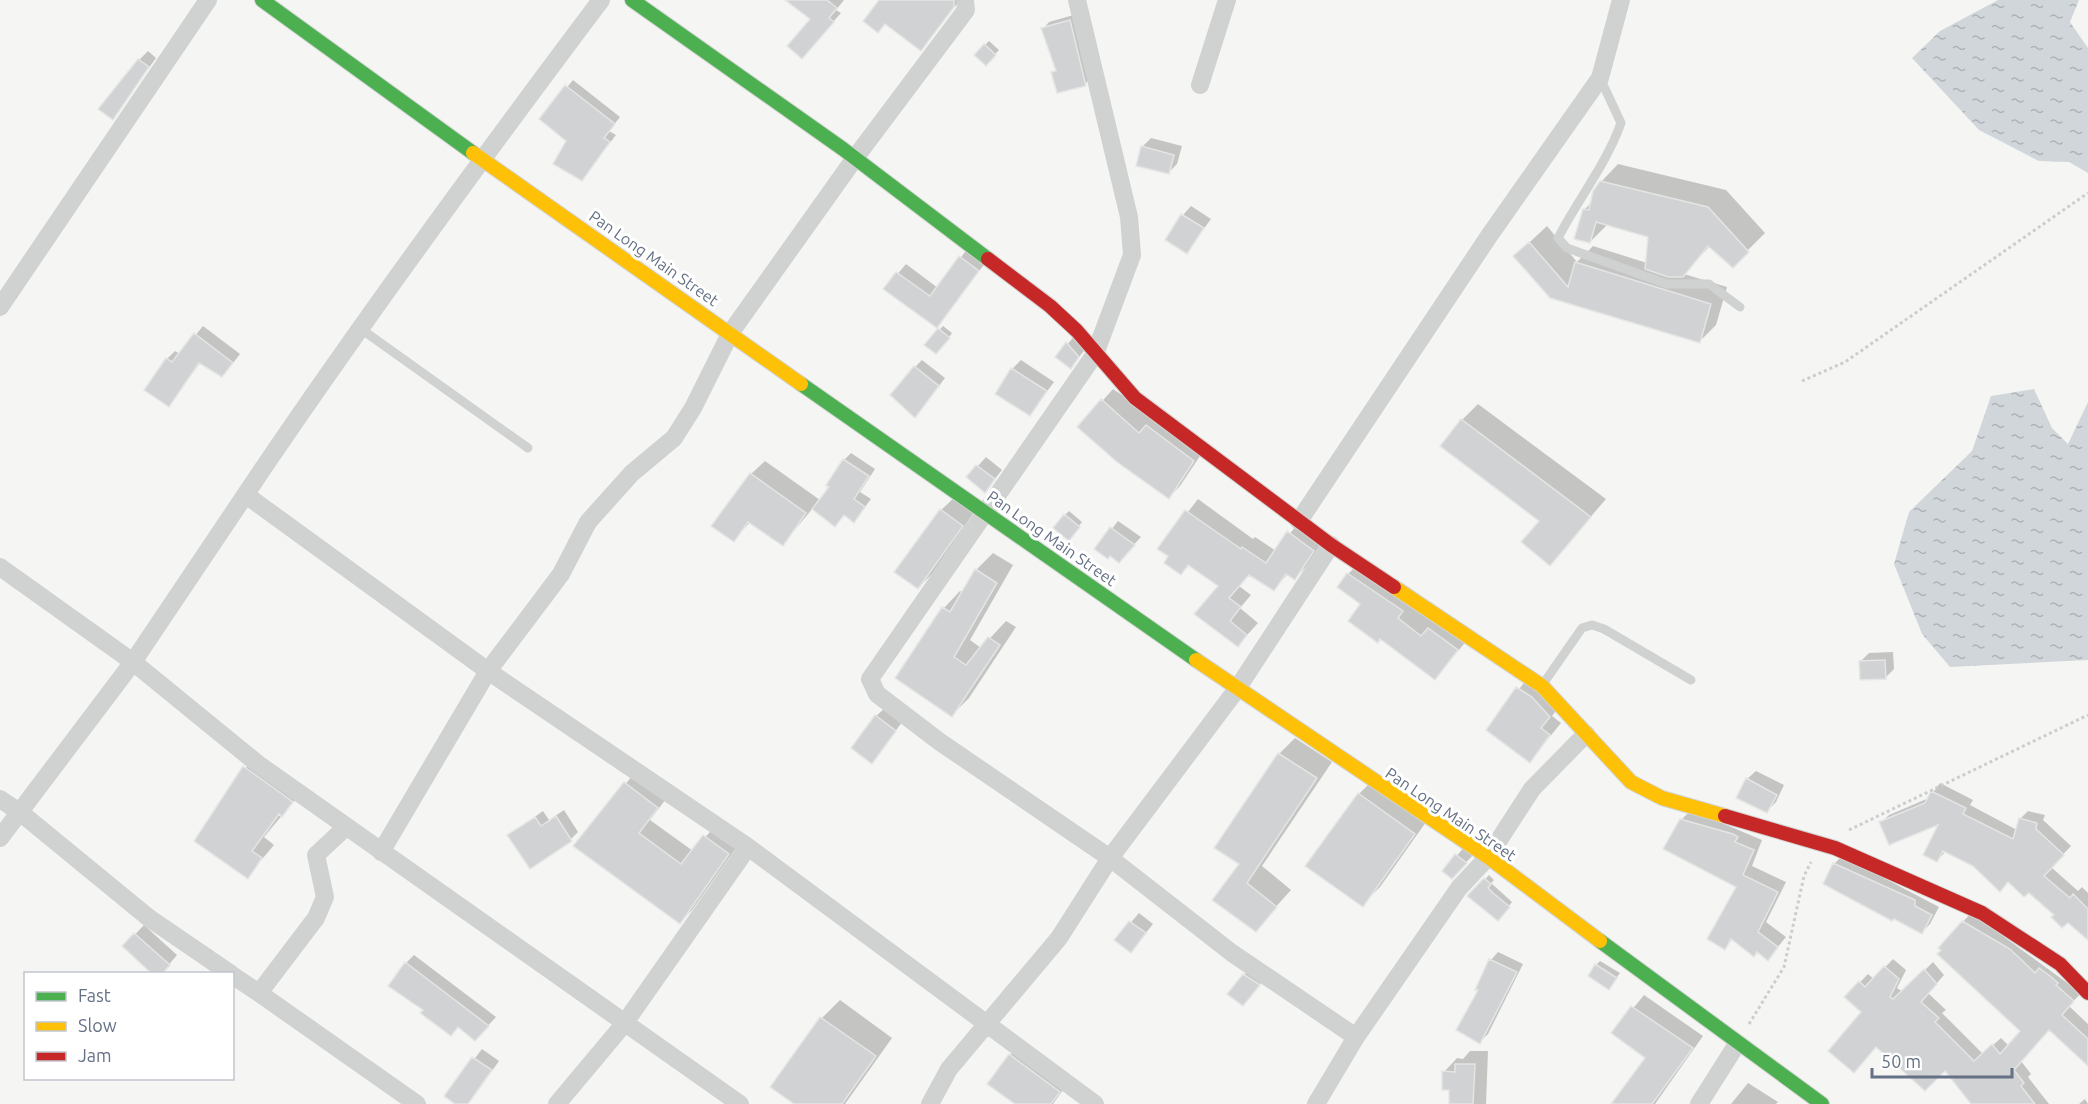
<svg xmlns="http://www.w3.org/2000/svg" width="2088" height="1104" viewBox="0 0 2088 1104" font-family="Ubuntu,sans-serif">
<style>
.water{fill:url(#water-ripples)}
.shadow{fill:#0003}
.building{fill:#d1d2d3;stroke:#e4e5e4;stroke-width:1.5}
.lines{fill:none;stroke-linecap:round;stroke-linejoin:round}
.fast-casing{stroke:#d1d3d3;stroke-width:16}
.slow-casing{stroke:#d1d3d3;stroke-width:16}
.jam-casing{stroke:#d1d3d3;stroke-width:16}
.path{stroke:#cccdce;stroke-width:3;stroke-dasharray:3 3;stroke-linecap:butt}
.lane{stroke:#d0d1d1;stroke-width:9}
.street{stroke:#d0d1d1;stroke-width:18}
.fast{stroke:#4caf50;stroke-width:14}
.slow{stroke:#ffc107;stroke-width:14}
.jam{stroke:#c62828;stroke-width:14}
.labels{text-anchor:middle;stroke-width:6;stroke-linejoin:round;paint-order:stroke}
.street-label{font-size:16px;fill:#657185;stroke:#fff}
</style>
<defs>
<pattern id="water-ripples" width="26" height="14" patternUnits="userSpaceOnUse" patternTransform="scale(1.5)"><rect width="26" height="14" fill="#d1d6da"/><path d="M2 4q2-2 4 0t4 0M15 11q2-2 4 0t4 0" fill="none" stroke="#adb2b6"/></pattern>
</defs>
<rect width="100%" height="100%" fill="#f5f6f4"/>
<path class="water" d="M 1998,0 L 2079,0 L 2070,22 L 2088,48 L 2088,173 L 2069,162 L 2039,161 L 1979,130 L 1912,58 L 1940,31 Z
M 2034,389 L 2052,428 L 2068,444 L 2088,402 L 2088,660 L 1950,667 L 1922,634 L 1894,564 L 1909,512 L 1972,451 L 1991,396 Z"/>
<path class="shadow" d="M 798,0 L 844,0 L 836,10 L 841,13 L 809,49 L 813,19 Z
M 880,0 L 960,0 L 921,49 L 886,23 Z
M 1077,14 L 1092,77 L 1085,84 L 1053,73 L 1057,69 L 1043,29 L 1049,22 Z
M 989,41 L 999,50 L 986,64 L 976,54 Z
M 148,51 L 156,58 L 113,118 L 139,60 Z
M 573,80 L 620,117 L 609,131 L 616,135 L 581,180 L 568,140 L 541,119 Z
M 1151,138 L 1182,146 L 1177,164 L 1168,173 L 1142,147 Z
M 1618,164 L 1726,190 L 1765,233 L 1732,266 L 1710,246 L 1684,274 L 1727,287 L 1716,325 L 1699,342 L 1551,297 L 1515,256 L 1547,226 L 1577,262 L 1593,246 L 1647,263 L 1650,235 L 1608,224 L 1590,242 L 1584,210 L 1593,201 L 1601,182 Z
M 1191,206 L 1211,219 L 1187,252 L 1183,215 Z
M 968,248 L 986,262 L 937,327 L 885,289 L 906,264 L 938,288 Z
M 203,326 L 240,354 L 230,367 L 201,362 L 169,405 L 167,359 L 175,351 L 180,354 Z
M 943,326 L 952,333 L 940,349 L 926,344 Z
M 1076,334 L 1087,347 L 1071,367 L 1057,357 Z
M 922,360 L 945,378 L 922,408 L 915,367 Z
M 1021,360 L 1054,382 L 1030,414 L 1012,369 Z
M 1113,389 L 1204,450 L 1180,486 L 1169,497 L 1079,427 Z
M 1478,404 L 1606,499 L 1550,564 L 1541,520 L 1462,420 Z
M 851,453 L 875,469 L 860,492 L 871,499 L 854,521 L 845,514 L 835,525 L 813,508 L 783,544 L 751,521 L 734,540 L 751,474 L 765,461 L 820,500 L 844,460 Z
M 986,457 L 1002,470 L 985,491 L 968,477 Z
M 955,497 L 975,511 L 932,574 L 918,588 L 941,510 Z
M 1198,499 L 1253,539 L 1255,537 L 1276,551 L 1300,521 L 1324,539 L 1306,567 L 1295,578 L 1288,574 L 1274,589 L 1250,573 L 1239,586 L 1251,595 L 1240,608 L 1258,623 L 1238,645 L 1196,614 L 1220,586 L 1190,565 L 1181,573 L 1170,556 L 1160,548 Z
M 1069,511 L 1082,522 L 1072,535 L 1065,515 Z
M 1118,521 L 1141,537 L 1125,554 L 1111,554 L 1096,549 Z
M 993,553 L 1013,565 L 970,640 L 981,648 L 1006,621 L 1016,627 L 969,698 L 952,715 L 897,678 L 944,608 L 960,591 L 963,593 L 976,570 Z
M 1358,564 L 1468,639 L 1435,679 L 1362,604 L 1348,574 Z
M 1893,652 L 1894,669 L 1885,678 L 1860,662 L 1869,653 Z
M 1529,676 L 1561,704 L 1552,716 L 1561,723 L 1530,761 L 1488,730 Z
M 885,708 L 903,721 L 872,762 L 876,716 Z
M 1295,738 L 1332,762 L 1262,866 L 1291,890 L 1255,930 L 1241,864 L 1217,848 L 1279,754 Z
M 257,754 L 304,789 L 264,837 L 274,845 L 247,877 L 222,798 Z
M 637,770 L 669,795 L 650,820 L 693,851 L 717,824 L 741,841 L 692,910 L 680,922 L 575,846 Z
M 1756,771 L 1784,785 L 1776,802 L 1767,811 L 1747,779 Z
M 1377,776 L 1431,815 L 1380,887 L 1362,905 L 1359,794 Z
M 1940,783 L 1973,800 L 1970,805 L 2017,830 L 2020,819 L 2028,811 L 2045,815 L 2043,820 L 2071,846 L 2051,867 L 2078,891 L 2082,887 L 2088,893 L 2088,938 L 2029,891 L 1946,851 L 1937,861 L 1941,822 L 1881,823 L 1889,815 L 1929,798 Z
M 564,810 L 578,832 L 571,839 L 509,835 L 543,811 L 549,820 Z
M 1691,810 L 1762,840 L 1752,866 L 1786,882 L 1766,922 L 1786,937 L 1768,959 L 1733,939 L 1725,948 L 1738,886 L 1681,820 Z
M 1465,846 L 1475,853 L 1452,877 L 1444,871 Z
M 1842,856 L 1939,907 L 1930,924 L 1922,932 L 1834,864 Z
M 1489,875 L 1494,880 L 1491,883 L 1512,902 L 1502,915 L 1470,896 Z
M 1139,913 L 1153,924 L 1131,951 L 1116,940 Z
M 1971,913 L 2081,993 L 2069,1006 L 2088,1024 L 2088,1064 L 2049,1029 L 2021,1061 L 2031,1074 L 2028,1077 L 2049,1104 L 1973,1104 L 1945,1068 L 1863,1012 L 1846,997 L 1868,974 L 1874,979 L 1893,959 L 1906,970 L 1897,988 L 1903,992 L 1933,962 L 1944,975 L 1928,993 L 1946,1010 L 1942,1013 L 1983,1054 L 2001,1038 L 2009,1046 L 2022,1031 L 1940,947 Z
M 144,925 L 177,955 L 161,974 L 124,946 Z
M 1498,952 L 1523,964 L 1488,1034 L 1480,1042 L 1480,989 L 1491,960 Z
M 414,955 L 496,1017 L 483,1031 L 459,1026 L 451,1034 L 425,1010 L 406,963 Z
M 1600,961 L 1620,973 L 1609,988 L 1596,965 Z
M 1253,966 L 1267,976 L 1243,1004 L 1244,975 Z
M 1644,995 L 1703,1036 L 1655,1104 L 1615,1104 L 1647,1057 L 1613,1033 Z
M 840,1000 L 892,1038 L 845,1104 L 797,1104 L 773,1087 L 822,1018 Z
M 1022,1044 L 1070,1080 L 1053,1104 L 1017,1104 L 1010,1055 Z
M 482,1049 L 499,1061 L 472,1099 L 468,1104 L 458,1104 L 446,1096 Z
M 1470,1051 L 1488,1051 L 1486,1104 L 1450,1104 L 1451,1088 L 1444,1072 L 1457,1058 L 1463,1059 Z
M 1748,1083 L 1778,1102 L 1776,1104 L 1731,1104 Z
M 2085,1099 L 2088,1104 L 2079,1104 Z"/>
<path class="building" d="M 785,0 L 827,0 L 837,8 L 829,18 L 834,22 L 802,59 L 787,46 L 810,19 Z
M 879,0 L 954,0 L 954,7 L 921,51 L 885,24 L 878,33 L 863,21 Z
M 1070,20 L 1086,86 L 1057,93 L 1051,72 L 1056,71 L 1041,28 Z
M 984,44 L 996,55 L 986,66 L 974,55 Z
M 138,59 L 149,67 L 113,120 L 98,109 Z
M 565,85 L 615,124 L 604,138 L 610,142 L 582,181 L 553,164 L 566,141 L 539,119 Z
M 1141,146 L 1174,155 L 1169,174 L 1136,166 Z
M 1600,181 L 1708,207 L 1749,252 L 1733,268 L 1708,246 L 1683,277 L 1668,277 L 1645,269 L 1648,237 L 1596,222 L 1590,243 L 1574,239 L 1583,209 L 1589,210 L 1593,191 Z
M 1181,214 L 1204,228 L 1187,254 L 1165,240 Z
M 1529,242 L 1568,287 L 1575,262 L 1711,304 L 1700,343 L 1550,298 L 1513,256 Z
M 959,256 L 979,271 L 937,328 L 883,289 L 896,272 L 930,296 Z
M 938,328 L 950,338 L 936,354 L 924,345 Z
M 194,333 L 233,363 L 222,377 L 199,363 L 169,407 L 144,390 L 166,358 L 172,362 Z
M 1066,342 L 1079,357 L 1071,369 L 1055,357 Z
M 914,366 L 939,386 L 915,418 L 890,395 Z
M 1011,368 L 1047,391 L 1030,416 L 995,394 Z
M 1101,399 L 1139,433 L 1146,425 L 1194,461 L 1169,499 L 1117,462 L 1077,427 Z
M 1461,419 L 1591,517 L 1550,566 L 1521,542 L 1539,521 L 1440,446 Z
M 843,459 L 869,476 L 854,499 L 865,507 L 854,523 L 844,515 L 835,527 L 812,509 L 829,487 L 826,485 Z
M 976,465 L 995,479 L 985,493 L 966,477 Z
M 750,473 L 806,513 L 783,546 L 748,522 L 734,542 L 711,526 Z
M 940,509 L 963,526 L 918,589 L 894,572 Z
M 1185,510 L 1241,549 L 1242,547 L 1266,563 L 1287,531 L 1314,551 L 1295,580 L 1286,574 L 1274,591 L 1249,575 L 1229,598 L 1241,607 L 1230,621 L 1247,635 L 1238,647 L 1194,614 L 1218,586 L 1188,565 L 1181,575 L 1164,563 L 1168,556 L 1157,549 Z
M 1064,514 L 1080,527 L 1069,541 L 1053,528 Z
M 1110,527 L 1135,545 L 1119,563 L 1110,556 L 1108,559 L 1094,549 Z
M 975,569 L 997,583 L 954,657 L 966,665 L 988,637 L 1000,645 L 952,717 L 895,678 L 942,607 L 950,612 Z
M 1347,573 L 1403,611 L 1398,618 L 1421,636 L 1428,628 L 1458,650 L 1435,680 L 1380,639 L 1378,643 L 1348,621 L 1360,604 L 1337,587 Z
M 1885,660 L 1886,679 L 1860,680 L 1859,661 Z
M 1516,687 L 1532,697 L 1550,717 L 1541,728 L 1550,735 L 1530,763 L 1486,730 Z
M 875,715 L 896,731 L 872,764 L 851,748 Z
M 1278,753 L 1317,778 L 1247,883 L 1277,907 L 1256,932 L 1212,900 L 1239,864 L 1214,848 Z
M 243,766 L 293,802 L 282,817 L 279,814 L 252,851 L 262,858 L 248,879 L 194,841 Z
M 1746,778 L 1777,795 L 1767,813 L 1736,798 Z
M 624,782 L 658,808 L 639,833 L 681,864 L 703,835 L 729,854 L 680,924 L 573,846 Z
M 1931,791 L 1966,808 L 1963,814 L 2013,839 L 2019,818 L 2037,823 L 2036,829 L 2064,855 L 2044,876 L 2070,898 L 2073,894 L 2088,909 L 2088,940 L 2068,923 L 2062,928 L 2051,917 L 2054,915 L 2029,893 L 2024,897 L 2008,882 L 2000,892 L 1973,866 L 1943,851 L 1937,862 L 1923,855 L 1938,825 L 1889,845 L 1879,822 L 1925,803 Z
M 1358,793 L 1415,834 L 1363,907 L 1305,866 Z
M 556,816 L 572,841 L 530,869 L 507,835 L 535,817 L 541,826 Z
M 1680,819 L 1733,834 L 1738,837 L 1735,842 L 1754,850 L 1743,875 L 1778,892 L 1758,932 L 1778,947 L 1768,961 L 1757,952 L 1754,957 L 1731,939 L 1725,950 L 1707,939 L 1736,887 L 1663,849 Z
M 1455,854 L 1467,863 L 1452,879 L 1442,871 Z
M 1833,863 L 1915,900 L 1915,906 L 1932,915 L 1922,934 L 1894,919 L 1892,921 L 1823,884 Z
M 1484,878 L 1491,884 L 1488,888 L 1493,893 L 1510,907 L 1498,921 L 1467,896 Z
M 1129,921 L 1146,933 L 1131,953 L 1114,940 Z
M 1962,921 L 2010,949 L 2035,973 L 2039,968 L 2050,976 L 2058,983 L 2056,985 L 2074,1001 L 2062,1015 L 2088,1039 L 2088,1066 L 2049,1030 L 2014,1070 L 2024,1083 L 2021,1086 L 2035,1104 L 1971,1104 L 1945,1071 L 1925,1091 L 1876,1047 L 1854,1073 L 1828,1051 L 1861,1012 L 1844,997 L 1859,981 L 1865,987 L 1884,966 L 1899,979 L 1890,997 L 1893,999 L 1924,969 L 1937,984 L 1921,1002 L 1939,1018 L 1935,1022 L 1974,1061 L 1992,1044 L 2000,1054 L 2020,1031 L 1937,954 L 1941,950 L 1938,948 Z
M 134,933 L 170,965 L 162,974 L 152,974 L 122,946 Z
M 1489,959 L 1517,972 L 1480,1044 L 1456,1030 L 1478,990 L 1475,990 Z
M 405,962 L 489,1026 L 475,1041 L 458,1027 L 451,1036 L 420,1013 L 423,1010 L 388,986 Z
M 1595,964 L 1617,978 L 1609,990 L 1588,976 Z
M 1243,974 L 1260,985 L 1243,1006 L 1227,994 Z
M 1631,1006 L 1693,1048 L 1652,1104 L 1611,1104 L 1645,1058 L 1611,1033 Z
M 820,1017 L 876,1056 L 842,1104 L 794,1104 L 770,1087 Z
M 1009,1054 L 1060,1092 L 1051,1104 L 1015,1104 L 987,1084 Z
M 472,1057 L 492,1070 L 468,1104 L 455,1104 L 444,1096 Z
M 1455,1064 L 1475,1064 L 1473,1104 L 1449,1104 L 1449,1090 L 1442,1090 L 1442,1071 L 1455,1072 Z"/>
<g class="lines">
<defs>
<path id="fast" d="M 262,0 L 473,153
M 632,0 L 843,149 L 988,259
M 801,384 L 1196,660
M 1600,941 L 1822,1104"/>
<path id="slow" d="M 473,153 L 801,384
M 1394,587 L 1542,686 L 1631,782 L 1662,798 L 1725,816
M 1196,660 L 1488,857 L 1600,941"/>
<path id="jam" d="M 988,259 L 1050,306 L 1077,331 L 1135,398 L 1331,545 L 1394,587
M 1725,816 L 1835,848 L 1982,913 L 2060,964 L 2088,993"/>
</defs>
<use href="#fast" class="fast-casing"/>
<use href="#slow" class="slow-casing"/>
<use href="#jam" class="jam-casing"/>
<path class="path" d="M 1802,381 L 1845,362 L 2088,193
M 1849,830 L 2088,715
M 1749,1024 L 1784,967 L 1804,876 L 1811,862"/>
<path class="lane" d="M 1600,78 L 1621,123 C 1606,165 1578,199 1558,238 L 1567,248 L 1667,284 L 1709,284 L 1740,307
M 361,329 L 528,448
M 1543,684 L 1582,628 L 1592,625 L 1604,629 L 1691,680"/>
<path class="street" d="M 601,0 C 486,153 372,308 264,467 C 220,532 177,597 133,662 L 258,764 L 740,1104
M 1077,0 L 1129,217 L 1132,255 L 1095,354 L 870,679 L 877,694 L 940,742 L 1110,858 L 1232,953 L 1356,1037
M 1200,85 L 1227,0
M 0,307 L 208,0
M 246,495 L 488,671 L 748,847 L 1095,1104
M 1299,521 L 1489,236 L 1600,78 L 1621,0
M 0,567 L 133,662 L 0,838
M 0,799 L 21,813 L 149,918 L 231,974
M 346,827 L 316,855 L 325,897 L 316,918 L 259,993 L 417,1104
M 381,852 L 488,671 L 561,574 L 588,522 L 632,473 L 674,438 L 693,408 L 731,332 L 855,158 L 966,10 L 965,0
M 232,975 L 259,993
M 557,1104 L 624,1024 L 748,847
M 930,1104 L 949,1069 L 1059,938 L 1110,858 L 1237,689 L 1331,545
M 1316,1104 L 1356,1037 L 1459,888 L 1488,857 L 1532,789 L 1586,734
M 1699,1104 L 1737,1044"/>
<use href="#fast" class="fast"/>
<use href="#slow" class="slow"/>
<use href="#jam" class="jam"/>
</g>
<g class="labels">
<g class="street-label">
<text transform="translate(654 258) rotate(35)" y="6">Pan Long Main Street</text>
<text transform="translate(1052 538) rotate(35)" y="6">Pan Long Main Street</text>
<text transform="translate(1451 814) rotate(34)" y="6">Pan Long Main Street</text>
</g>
</g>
<rect x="24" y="972" width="210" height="108" fill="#ffffff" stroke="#c1c6ce" stroke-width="1.5"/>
<rect x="36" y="992" width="30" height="9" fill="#4caf50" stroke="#c1c6ce" stroke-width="1.5"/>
<text x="78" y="1002" font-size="18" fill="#657185">Fast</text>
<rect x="36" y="1022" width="30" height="9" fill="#ffc107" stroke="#c1c6ce" stroke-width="1.5"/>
<text x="78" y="1032" font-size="18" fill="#657185">Slow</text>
<rect x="36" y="1052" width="30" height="9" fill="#c62828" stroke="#c1c6ce" stroke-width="1.5"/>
<text x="78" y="1062" font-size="18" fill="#657185">Jam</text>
<path d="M1872 1068v9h140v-9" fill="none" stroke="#657185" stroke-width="3"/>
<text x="1881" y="1068" font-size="18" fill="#657185" stroke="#ffffff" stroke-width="4.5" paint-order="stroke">50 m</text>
</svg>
